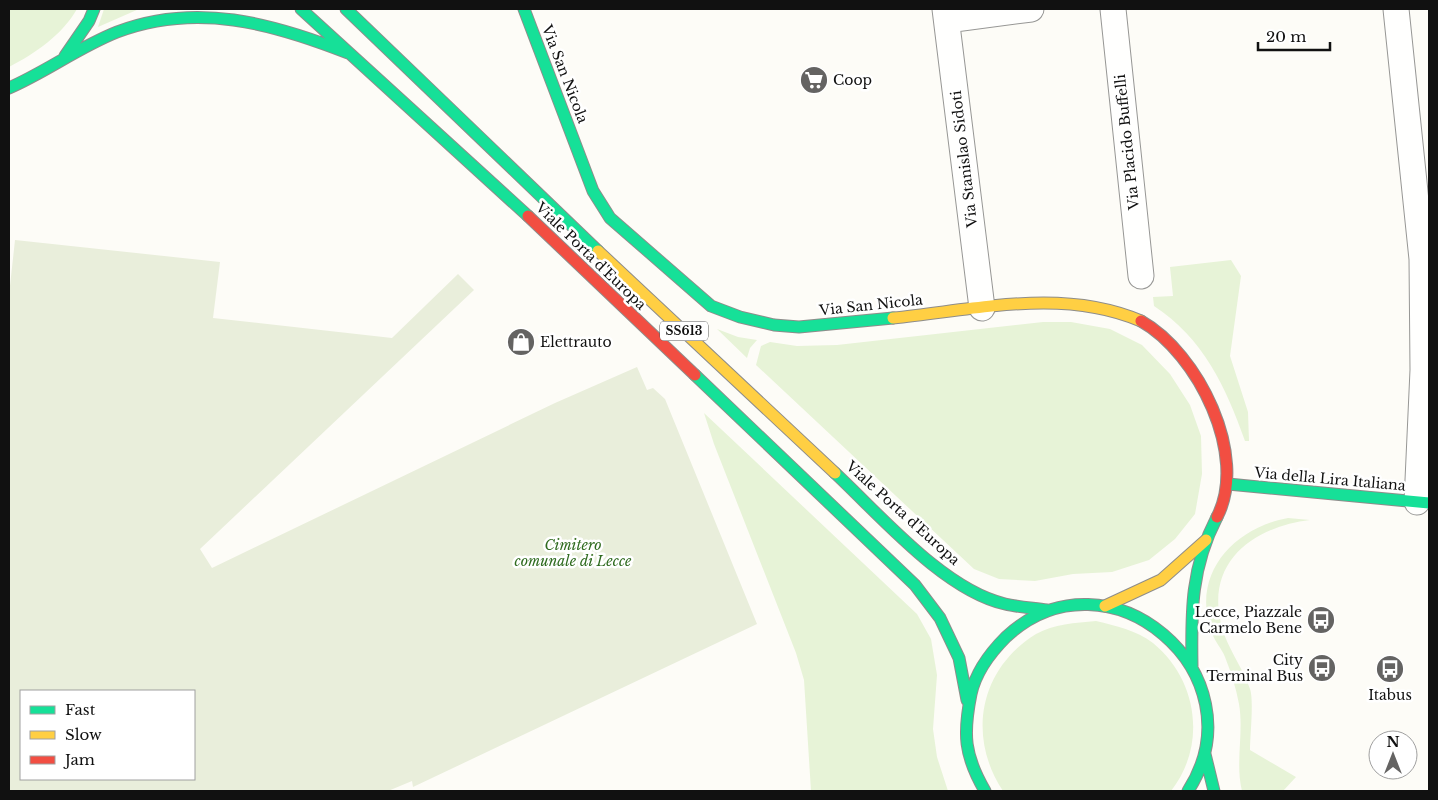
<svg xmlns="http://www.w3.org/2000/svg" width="1438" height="800" viewBox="0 0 1438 800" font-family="'Libre Baskerville',serif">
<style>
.green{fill:#e7f3d7}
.cemetery{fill:#e9eedb;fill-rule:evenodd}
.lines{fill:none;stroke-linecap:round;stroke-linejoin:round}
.street-casing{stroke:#979795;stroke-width:27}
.fast-casing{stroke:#8e8d8b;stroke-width:13}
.slow-casing{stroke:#8e8d8b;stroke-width:13}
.jam-casing{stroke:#8e8d8b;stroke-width:13}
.street{stroke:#fffffe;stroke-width:25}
.fast{stroke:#16e098;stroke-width:11}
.slow{stroke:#ffcf43;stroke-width:11}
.jam{stroke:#f24e42;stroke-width:11}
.labels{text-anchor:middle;stroke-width:5;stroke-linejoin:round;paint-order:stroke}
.shield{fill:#fff;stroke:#585858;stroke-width:1}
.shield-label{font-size:12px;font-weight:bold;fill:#111}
.street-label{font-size:14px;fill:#111;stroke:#fff}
.poi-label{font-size:14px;fill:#111;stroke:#fff;text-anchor:start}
.park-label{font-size:14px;font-style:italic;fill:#2f6b1f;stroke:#fff}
</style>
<rect width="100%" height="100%" fill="#fdfcf7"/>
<path class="green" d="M 9,9 L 77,9 C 62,35 36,53 9,67 Z
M 104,9 L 139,9 L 98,27 Z
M 1231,260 L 1241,276 L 1230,356 L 1248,412 L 1249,441 L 1245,441 C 1226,387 1203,338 1154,306 L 1153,297 L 1173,296 L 1170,267 Z
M 1043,322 L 1071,322 L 1110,329 L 1142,345 L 1170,374 L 1190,405 L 1201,436 L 1202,474 L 1195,514 L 1175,539 L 1149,560 L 1112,572 L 1073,574 L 1035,581 L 999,579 L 974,569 L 756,365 L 761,346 L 770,342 L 797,346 L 837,345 Z
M 717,329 L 738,337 L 757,340 L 750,348 L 747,358 Z
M 704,413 L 917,614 L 931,639 L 937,675 L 933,729 L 937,757 L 948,791 L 811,791 L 804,680 L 796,653 L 714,444 Z
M 1288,518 L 1310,520 C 1258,526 1208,558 1220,619 C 1224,644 1242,665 1250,689 C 1254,700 1250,736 1250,750 L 1296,777 L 1283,791 L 1242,791 C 1235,763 1244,733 1239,704 C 1236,688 1231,672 1225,657 C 1222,649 1215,642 1212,633 C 1190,575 1233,528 1288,518 Z
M 1096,621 C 1116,626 1136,630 1153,643 C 1198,680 1207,745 1171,791 L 1003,791 C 967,737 979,669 1036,634 C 1054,624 1075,623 1096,621 Z"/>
<path class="cemetery" d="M 15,240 L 220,262 L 213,318 L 392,338 L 458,274 L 474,290 L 200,549 L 212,568 L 555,403 L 637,367 L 647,390 L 653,388 L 665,399 L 757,624 L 413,787 L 412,781 L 388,791 L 9,791 L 9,295 ZM 21,691 L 194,691 L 194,779 L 21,779 Z"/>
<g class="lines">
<defs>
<path id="street" d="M 945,9 L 982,308
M 1113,9 L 1141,276
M 1396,9 L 1422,259 L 1423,370 L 1417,502
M 947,20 L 1031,9"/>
<path id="fast" d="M 301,9 L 528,216
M 346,9 L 598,251
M 524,9 L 593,191 L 610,218 L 711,306 L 740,317 L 774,325 L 799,327 L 893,318
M 65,56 L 89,21 L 94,9
M 9,88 C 46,72 79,47 117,32 C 196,2 272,23 348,53
M 695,375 L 915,585 L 940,618 L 959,658 L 967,700
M 835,473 C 881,516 944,590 1005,604 C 1018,607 1033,608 1047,610
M 1228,484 L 1429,503
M 1192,666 C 1191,611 1191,567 1217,517
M 1205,754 L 1214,791
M 985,791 C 964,755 963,734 971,694 C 976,671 990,653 1006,637 C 1108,542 1263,674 1188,791"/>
<path id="slow" d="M 598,251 L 835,473
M 893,318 C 975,310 1062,287 1141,321
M 1105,606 L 1161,580 L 1206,540"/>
<path id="jam" d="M 528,216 L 695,375
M 1141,321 C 1198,353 1249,456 1217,517"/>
</defs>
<use href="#street" class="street-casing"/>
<use href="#fast" class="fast-casing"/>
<use href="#slow" class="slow-casing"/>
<use href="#jam" class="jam-casing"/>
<use href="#street" class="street"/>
<use href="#fast" class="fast"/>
<use href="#slow" class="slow"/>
<use href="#jam" class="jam"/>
</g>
<defs>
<symbol id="supermarket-disc" viewBox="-11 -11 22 22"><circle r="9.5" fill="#646362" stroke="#fff"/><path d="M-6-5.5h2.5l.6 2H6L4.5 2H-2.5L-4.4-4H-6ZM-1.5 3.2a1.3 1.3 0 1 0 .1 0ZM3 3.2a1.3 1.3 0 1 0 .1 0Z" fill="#fff"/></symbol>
<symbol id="shop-disc" viewBox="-11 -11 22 22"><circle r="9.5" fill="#646362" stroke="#fff"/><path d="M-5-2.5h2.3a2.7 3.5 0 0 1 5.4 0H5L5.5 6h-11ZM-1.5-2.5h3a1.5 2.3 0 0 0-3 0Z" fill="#fff"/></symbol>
<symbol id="bus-disc" viewBox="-11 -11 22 22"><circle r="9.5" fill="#646362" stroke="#fff"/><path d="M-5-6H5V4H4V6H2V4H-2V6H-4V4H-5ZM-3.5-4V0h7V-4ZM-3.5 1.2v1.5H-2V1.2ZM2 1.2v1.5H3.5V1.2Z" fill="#fff"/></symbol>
</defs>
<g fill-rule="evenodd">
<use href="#supermarket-disc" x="798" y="64" width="32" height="32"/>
<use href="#shop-disc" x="505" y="326" width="32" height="32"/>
<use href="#bus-disc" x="1305" y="604" width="32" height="32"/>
<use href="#bus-disc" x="1306" y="652" width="32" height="32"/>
<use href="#bus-disc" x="1374" y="653" width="32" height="32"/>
</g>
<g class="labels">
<rect class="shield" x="660" y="321.5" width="48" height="19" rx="4"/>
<g class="shield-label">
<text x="684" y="335">SS613</text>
</g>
<g class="street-label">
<text transform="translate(565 74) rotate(69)" y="5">Via San Nicola</text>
<text transform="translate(1127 142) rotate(-96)" y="5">Via Placido Buffelli</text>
<text transform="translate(964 159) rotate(-97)" y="5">Via Stanislao Sidoti</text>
<text transform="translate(591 256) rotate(44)" y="5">Viale Porta d'Europa</text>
<text transform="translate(871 305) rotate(-6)" y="5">Via San Nicola</text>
<text transform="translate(1330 479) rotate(5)" y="5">Via della Lira Italiana</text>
<text transform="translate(903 513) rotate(42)" y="5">Viale Porta d'Europa</text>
</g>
<g class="poi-label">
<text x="833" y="85">Coop</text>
<text x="540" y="347">Elettrauto</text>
<text x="1302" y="617" text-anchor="end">Lecce, Piazzale<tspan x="1302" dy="16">Carmelo Bene</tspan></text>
<text x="1303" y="665" text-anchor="end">City<tspan x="1303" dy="16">Terminal Bus</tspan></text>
<text x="1390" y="700" text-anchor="middle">Itabus</text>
</g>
<g class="park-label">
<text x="573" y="550">Cimitero<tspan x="573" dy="16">comunale di Lecce</tspan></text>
</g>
</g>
<rect width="1438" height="800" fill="none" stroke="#111111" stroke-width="20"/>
<rect x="20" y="690" width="175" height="90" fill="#ffffff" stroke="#a0a0a0"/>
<rect x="30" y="706" width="25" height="8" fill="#16e098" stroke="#a0a0a0"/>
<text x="65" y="715" font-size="15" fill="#111111">Fast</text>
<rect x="30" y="731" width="25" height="8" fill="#ffcf43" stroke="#a0a0a0"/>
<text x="65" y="740" font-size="15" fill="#111111">Slow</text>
<rect x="30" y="756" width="25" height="8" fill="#f24e42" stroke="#a0a0a0"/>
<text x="65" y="765" font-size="15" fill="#111111">Jam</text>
<g transform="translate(1393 755)"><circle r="24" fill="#ffffff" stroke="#a0a0a0"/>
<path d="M0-4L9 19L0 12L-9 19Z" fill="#646362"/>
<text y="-8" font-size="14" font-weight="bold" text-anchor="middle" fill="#111111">N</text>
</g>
<path d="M1258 42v8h72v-8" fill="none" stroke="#111111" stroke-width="2.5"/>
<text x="1266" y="42" font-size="15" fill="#111111" stroke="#ffffff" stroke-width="4" paint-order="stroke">20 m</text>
</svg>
